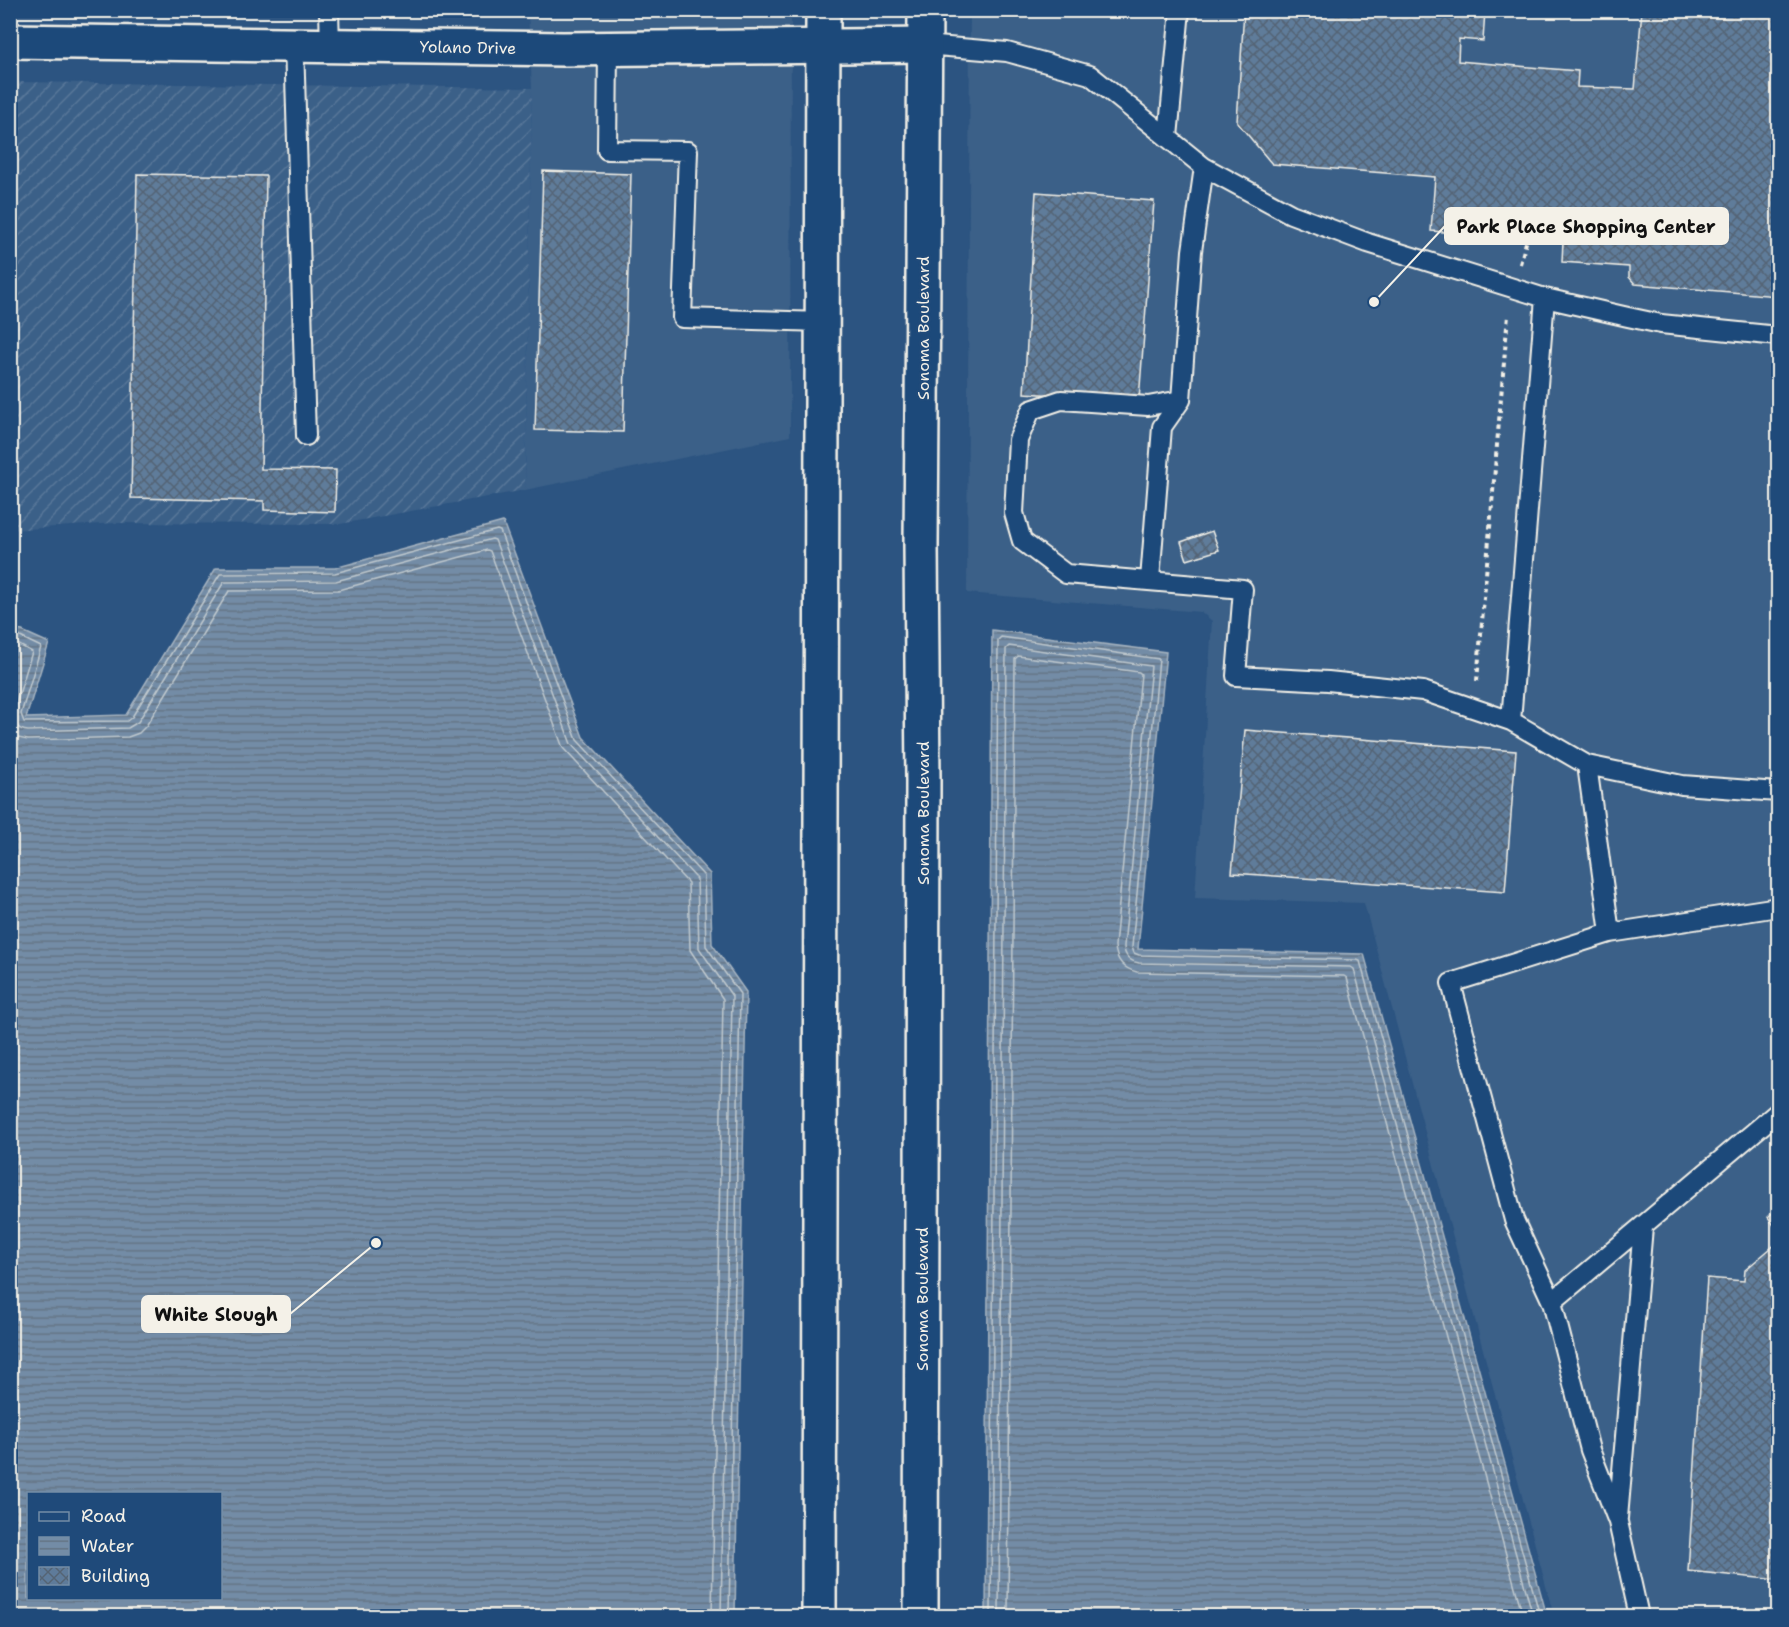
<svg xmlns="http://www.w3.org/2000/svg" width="1789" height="1627" viewBox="0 0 1789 1627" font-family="'Shantell Sans',sans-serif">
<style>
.built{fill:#3b6088}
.industrial{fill:url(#industrial-furrows)}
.water{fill:url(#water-rules);stroke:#a7b4c0;stroke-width:1.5;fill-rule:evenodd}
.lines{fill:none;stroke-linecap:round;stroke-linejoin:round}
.shore{stroke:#c0c9ce;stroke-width:1.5}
.building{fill:url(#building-cross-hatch);stroke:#f4f1e8;stroke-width:1.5}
.service-casing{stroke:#f4f1e8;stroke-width:22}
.minor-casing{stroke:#f4f1e8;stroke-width:38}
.primary-casing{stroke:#f4f1e8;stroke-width:38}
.path{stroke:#f4f1e8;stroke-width:4;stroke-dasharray:4.5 4.5;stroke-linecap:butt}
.service{stroke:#1f4a7a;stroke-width:18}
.minor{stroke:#1f4a7a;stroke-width:33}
.primary{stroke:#1f4a7a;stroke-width:33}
.labels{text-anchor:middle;stroke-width:5;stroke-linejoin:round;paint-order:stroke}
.street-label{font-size:16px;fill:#f4f1e8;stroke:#1f4a7a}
.leader{fill:none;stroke:#f4f1e8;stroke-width:2}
.callout-dot{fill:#f4f1e8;stroke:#1f4a7a;stroke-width:2}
.callout{fill:#f4f1e8;stroke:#f4f1e8;stroke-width:2}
.callout-label{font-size:18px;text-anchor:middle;font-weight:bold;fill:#111}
</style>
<defs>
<pattern id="industrial-furrows" width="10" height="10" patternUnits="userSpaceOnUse" patternTransform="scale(1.5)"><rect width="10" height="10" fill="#3b6088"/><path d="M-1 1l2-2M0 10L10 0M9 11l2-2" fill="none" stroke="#587799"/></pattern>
<pattern id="water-rules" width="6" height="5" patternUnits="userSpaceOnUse" patternTransform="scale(1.5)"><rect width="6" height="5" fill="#738ca6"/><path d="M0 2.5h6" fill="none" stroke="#647484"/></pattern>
<pattern id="building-cross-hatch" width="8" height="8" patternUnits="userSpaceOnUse" patternTransform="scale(1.5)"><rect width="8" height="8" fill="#5e7b9a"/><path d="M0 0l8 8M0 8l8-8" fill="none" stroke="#556474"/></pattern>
</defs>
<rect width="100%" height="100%" fill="#2c5481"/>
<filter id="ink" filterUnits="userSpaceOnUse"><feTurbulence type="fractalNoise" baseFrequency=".0167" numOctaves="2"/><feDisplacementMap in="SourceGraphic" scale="12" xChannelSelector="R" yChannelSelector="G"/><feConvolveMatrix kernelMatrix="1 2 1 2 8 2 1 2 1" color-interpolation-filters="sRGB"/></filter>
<g filter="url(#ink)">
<path class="built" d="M 528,11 L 791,11 L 790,436 L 525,490 L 532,88 Z
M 970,11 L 1778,11 L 1778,1616 L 1554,1616 L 1364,903 L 1195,898 L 1212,621 L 1201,612 L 967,593 Z"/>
<path class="industrial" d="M 11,82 L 532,88 L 525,490 L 340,524 L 115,523 L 11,530 Z"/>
<path class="water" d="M 503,522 L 583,737 L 710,874 L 712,944 L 746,992 L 735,1616 L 11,1616 L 11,626 L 49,643 L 26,718 L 126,715 L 216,568 L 335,568 ZM 28,1494 L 220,1494 L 220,1598 L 28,1598 Z
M 992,630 L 1166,652 L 1138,949 L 1364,954 L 1547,1616 L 986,1616 Z"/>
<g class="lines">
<path class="shore" d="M 10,632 L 41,647 L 21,714 L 24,722 L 127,721 L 132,717 L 220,574 L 335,573 L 497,530 L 500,531 L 577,740 L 704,876 L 706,946 L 740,994 L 729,1616
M 10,640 L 32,652 L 13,714 C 13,724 18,730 28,731 L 128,728 L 138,722 L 224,582 L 336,581 L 492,539 L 495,540 L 571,744 L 697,879 L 699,948 L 732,996 L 721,1616
M 10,732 L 18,738 L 28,740 L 128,737 L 139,733 L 146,726 L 229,591 L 338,590 L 487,550 L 490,551 L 563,748 L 688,883 L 690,950 L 723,999 L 712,1616
M 991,1616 L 998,640 L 1001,637 L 1159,659 L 1132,947 L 1134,953 L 1139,955 L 1357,960 L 1360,961 L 1540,1616
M 999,1616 L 1006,649 L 1009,646 L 1151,666 L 1124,946 C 1124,956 1129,961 1139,963 L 1351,967 L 1354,969 L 1533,1616
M 1008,1616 L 1015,659 L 1018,656 L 1139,672 L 1141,674 L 1115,946 C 1116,961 1124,969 1137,972 L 1344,976 L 1347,978 L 1523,1616"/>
</g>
<path class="building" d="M 1244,10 L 1485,10 L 1483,41 L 1459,39 L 1458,61 L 1578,71 L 1577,87 L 1635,89 L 1642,10 L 1778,10 L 1778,296 L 1635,284 L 1629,277 L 1629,267 L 1562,262 L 1563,241 L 1431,231 L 1435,177 L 1272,164 L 1237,122 Z
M 543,171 L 631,174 L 623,432 L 535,430 Z
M 137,174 L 266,176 L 261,469 L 336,470 L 335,512 L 264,510 L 264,501 L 131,498 Z
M 1036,192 L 1154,201 L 1139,400 L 1024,393 Z
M 1212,531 L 1219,550 L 1187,560 L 1181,542 Z
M 1245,730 L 1516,751 L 1505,892 L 1232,873 Z
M 1778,1208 L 1778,1231 L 1768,1217 Z
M 1778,1242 L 1778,1580 L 1688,1571 L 1707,1278 L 1744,1281 L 1745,1270 Z"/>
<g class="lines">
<defs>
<path id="service" d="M 329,10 L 330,46
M 294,44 L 306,436
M 925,45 L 1007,52 L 1090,75 L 1204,167 L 1291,214 L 1368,243 L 1545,298 L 1628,317 L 1661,324 L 1778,336
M 608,48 L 607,150 L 688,151 L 682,318 L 823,322
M 1168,137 L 1180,10
M 1545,298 L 1511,721 L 1587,765 L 1682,785 L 1778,792
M 1181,400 L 1148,406 L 1061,400 L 1031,410 L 1018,440 L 1014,513 L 1022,541 L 1066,574 L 1243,589 L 1236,676 L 1328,681 L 1423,691 L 1511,721
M 1150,580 L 1162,427 L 1181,400 L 1192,251 L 1204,167
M 1587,765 L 1610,933 L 1451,983 L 1514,1220 L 1552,1302 L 1590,1450 L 1618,1522 L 1639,1616
M 1610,933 L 1778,907
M 1552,1302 L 1778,1112
M 1618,1518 L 1643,1227"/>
<path id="minor" d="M 10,41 L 563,49 L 925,45"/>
<path id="primary" d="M 819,1616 L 823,10
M 921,1616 L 923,781 L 921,545 L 925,10"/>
</defs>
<use href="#service" class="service-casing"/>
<use href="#minor" class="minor-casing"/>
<use href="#primary" class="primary-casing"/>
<path class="path" d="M 1520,264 L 1527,239
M 1477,681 L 1508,315"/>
<use href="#service" class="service"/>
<use href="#minor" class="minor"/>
<use href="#primary" class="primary"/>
</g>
</g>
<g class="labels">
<g class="street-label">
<text transform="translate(468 47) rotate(1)" y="6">Yolano Drive</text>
<text transform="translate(923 328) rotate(-90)" y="6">Sonoma Boulevard</text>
<text transform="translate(923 813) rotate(-90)" y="6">Sonoma Boulevard</text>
<text transform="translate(922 1299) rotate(-90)" y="6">Sonoma Boulevard</text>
</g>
</g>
<path class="leader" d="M1374 302L1445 226M376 1243L290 1314"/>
<g class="callout-dot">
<circle cx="1374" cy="302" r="6"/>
<circle cx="376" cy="1243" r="6"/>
</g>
<g class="callout">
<rect x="1445" y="208" width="283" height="36" rx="6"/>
<rect x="142" y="1296" width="148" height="36" rx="6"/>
</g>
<g class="callout-label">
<text x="1586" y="233">Park Place Shopping Center</text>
<text x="216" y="1321">White Slough</text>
</g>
<rect width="1789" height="1627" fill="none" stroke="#1f4a7a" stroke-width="36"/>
<rect x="18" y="18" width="1753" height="1591" fill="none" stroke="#f4f1e8" stroke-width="2" filter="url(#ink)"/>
<rect x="27" y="1492" width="195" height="108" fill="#1f4a7a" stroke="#748da6" stroke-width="1.5"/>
<rect x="39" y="1512" width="30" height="9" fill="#1f4a7a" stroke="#748da6" stroke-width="1.5"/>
<text x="81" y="1522" font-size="18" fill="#f4f1e8">Road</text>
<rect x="39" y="1537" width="30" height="18" fill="url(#water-rules)" stroke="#748da6" stroke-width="1.5"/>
<text x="81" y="1552" font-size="18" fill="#f4f1e8">Water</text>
<rect x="39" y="1567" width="30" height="18" fill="url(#building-cross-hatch)" stroke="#748da6" stroke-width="1.5"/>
<text x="81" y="1582" font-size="18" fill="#f4f1e8">Building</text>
</svg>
